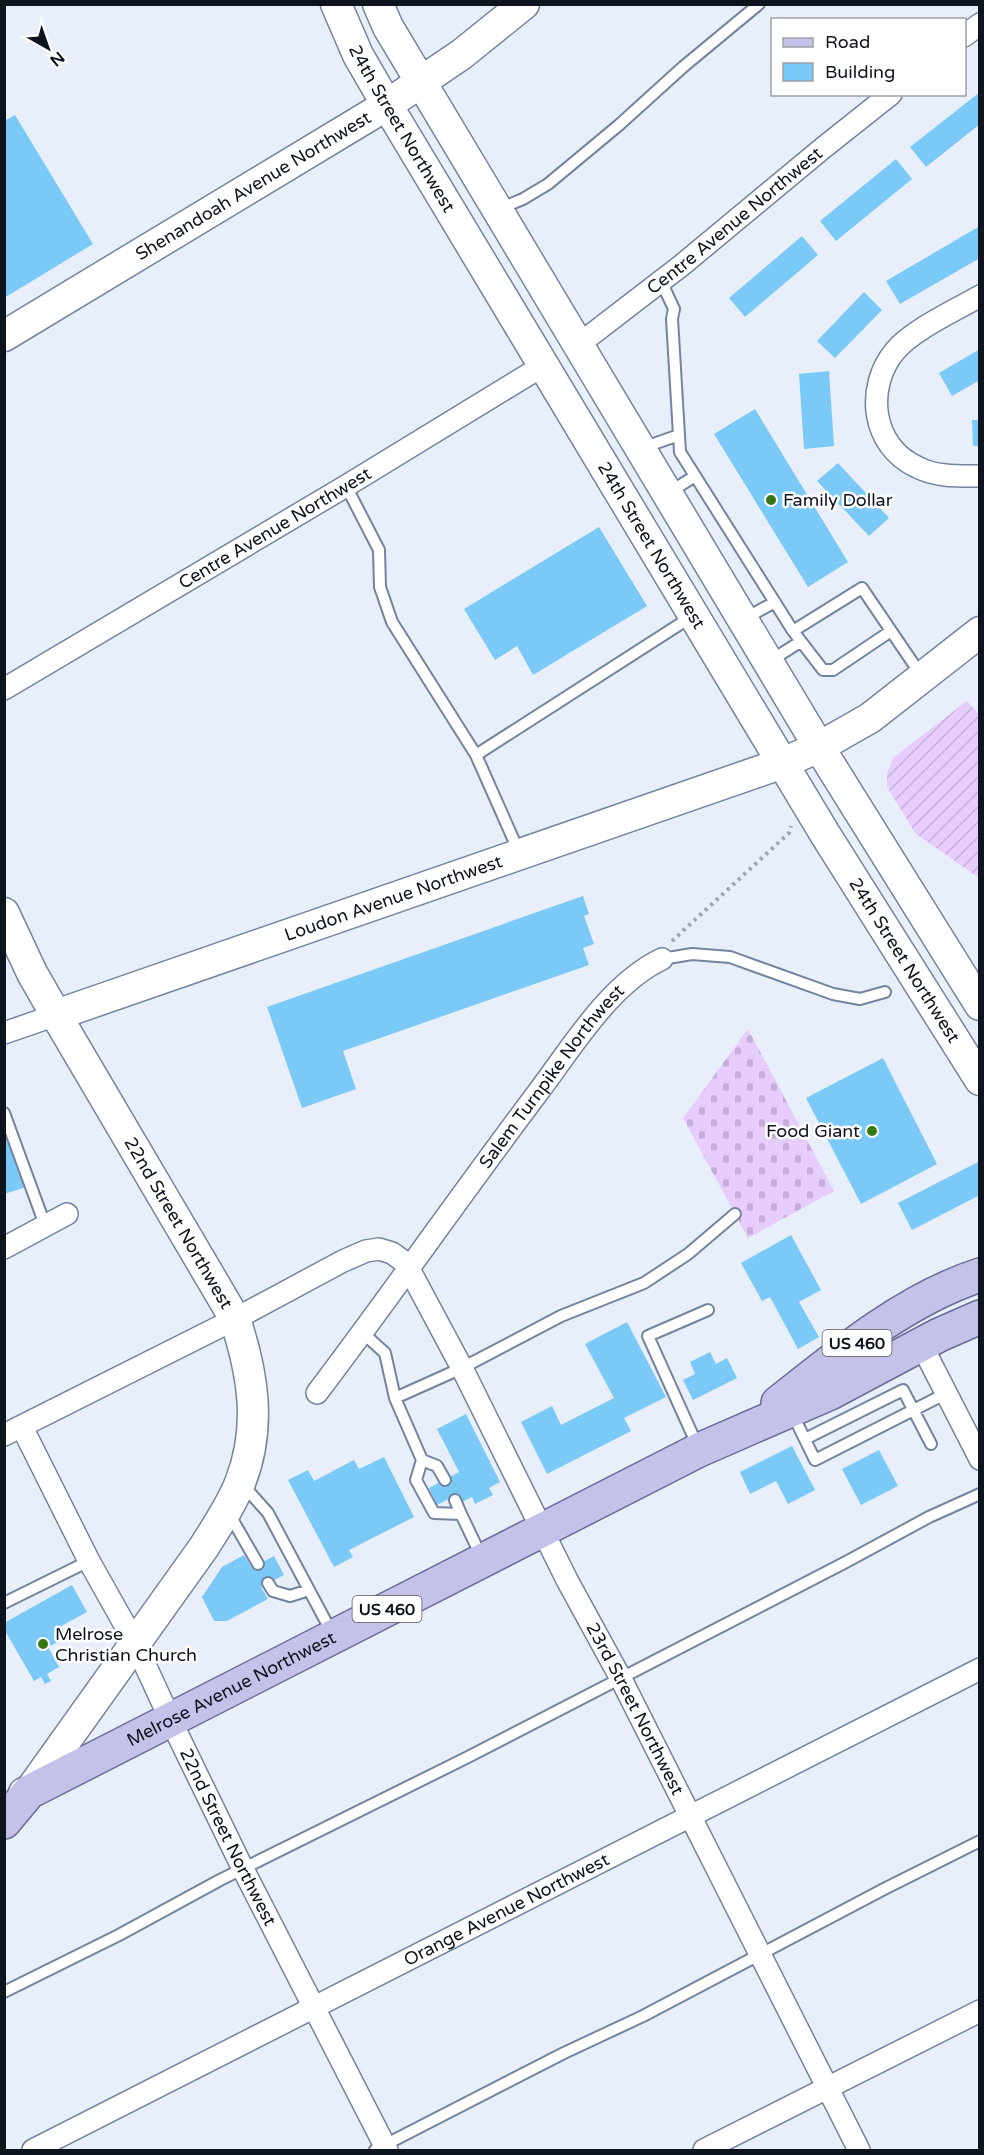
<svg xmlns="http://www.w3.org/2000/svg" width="984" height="2155" viewBox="0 0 984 2155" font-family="'Varela Round',sans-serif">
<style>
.cemetery{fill:url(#cemetery-stones)}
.garden{fill:url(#garden-furrows)}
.building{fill:#7bc9f7}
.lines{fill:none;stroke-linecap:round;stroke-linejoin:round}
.lane-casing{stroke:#74849e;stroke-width:14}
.street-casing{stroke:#74849e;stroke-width:24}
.secondary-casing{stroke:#74849e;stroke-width:33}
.primary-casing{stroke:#6a6b98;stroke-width:36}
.path{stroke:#9da3af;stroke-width:4;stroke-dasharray:3 4.5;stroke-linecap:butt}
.lane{stroke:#fff;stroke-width:10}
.street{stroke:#fff;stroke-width:21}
.secondary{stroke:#fff;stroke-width:30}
.primary{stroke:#c4c2e9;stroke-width:33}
.poi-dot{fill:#367714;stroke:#fff;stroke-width:2}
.labels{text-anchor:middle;stroke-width:5;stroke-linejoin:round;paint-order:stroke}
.shield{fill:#fff;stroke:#565a62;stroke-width:1.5}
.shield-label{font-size:16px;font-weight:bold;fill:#0e141e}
.street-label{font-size:18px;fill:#0e141e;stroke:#fff}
.poi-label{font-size:18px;fill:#0e141e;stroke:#fff;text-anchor:start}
</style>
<defs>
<pattern id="cemetery-stones" width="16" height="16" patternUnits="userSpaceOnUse" patternTransform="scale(1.5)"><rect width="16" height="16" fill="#e7ccfe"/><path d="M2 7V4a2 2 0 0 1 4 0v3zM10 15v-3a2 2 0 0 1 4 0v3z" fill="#c5aed9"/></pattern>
<pattern id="garden-furrows" width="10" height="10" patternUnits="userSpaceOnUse" patternTransform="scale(1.5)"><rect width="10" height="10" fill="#e7ccfe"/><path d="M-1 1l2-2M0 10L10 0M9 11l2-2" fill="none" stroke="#c5aed9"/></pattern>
</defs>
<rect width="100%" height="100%" fill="#e8effb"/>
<path class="cemetery" d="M 748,1029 L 834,1191 L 748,1238 L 683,1118 Z"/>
<path class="garden" d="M 967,701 L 979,714 L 979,878 L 916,834 L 887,787 L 887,773 L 894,757 Z"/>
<path class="building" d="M 980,92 L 980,124 L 926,167 L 910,147 Z
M 15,115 L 93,244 L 4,298 L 4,121 Z
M 896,159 L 912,179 L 836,241 L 820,221 Z
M 980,226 L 980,258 L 900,304 L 886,281 Z
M 802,236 L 818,255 L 745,317 L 729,298 Z
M 864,292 L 882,310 L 835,358 L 817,341 Z
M 980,349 L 980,380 L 952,396 L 939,373 Z
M 829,371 L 834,446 L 804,449 L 799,374 Z
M 755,409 L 848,562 L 808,587 L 714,434 Z
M 972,420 L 980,420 L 980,446 L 973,446 Z
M 838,463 L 889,518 L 869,536 L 817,481 Z
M 599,527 L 647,606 L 533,675 L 517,646 L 495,660 L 464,609 Z
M 583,896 L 589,914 L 584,916 L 594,944 L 583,948 L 589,965 L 343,1051 L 356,1089 L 302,1108 L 267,1007 Z
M 883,1058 L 937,1164 L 861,1204 L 806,1098 Z
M 4,1126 L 26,1187 L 4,1194 Z
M 980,1161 L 980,1195 L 912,1230 L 898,1203 Z
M 791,1235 L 821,1290 L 799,1302 L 819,1337 L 798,1349 L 770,1297 L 762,1301 L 741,1263 Z
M 627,1322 L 666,1397 L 624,1418 L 631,1431 L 547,1474 L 521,1422 L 552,1406 L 561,1425 L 614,1398 L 585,1344 Z
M 710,1352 L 716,1364 L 727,1358 L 737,1378 L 693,1400 L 683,1380 L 695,1374 L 690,1362 Z
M 466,1414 L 500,1482 L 489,1488 L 493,1495 L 475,1504 L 472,1497 L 462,1502 L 451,1498 L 437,1505 L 429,1488 L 459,1472 L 437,1429 Z
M 792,1446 L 815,1490 L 788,1504 L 776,1481 L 750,1494 L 740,1472 Z
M 879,1450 L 898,1486 L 861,1505 L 842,1469 Z
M 384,1457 L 414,1517 L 349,1550 L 353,1557 L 334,1567 L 288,1480 L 308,1470 L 314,1481 L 354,1460 L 359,1469 Z
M 244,1555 L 252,1568 L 274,1556 L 284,1575 L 261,1587 L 268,1599 L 227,1621 L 214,1621 L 202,1597 L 222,1567 Z
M 72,1585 L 87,1612 L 61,1626 L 64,1631 L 62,1640 L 48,1647 L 59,1667 L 47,1674 L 51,1681 L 45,1684 L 41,1677 L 34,1681 L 4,1629 L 4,1623 Z"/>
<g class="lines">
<defs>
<path id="lane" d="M 499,209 L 523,199 L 548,184 L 619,125 L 683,67 L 759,4
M 661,281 L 674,309 L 672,319 L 680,452 L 793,631
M 642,448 L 679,435
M 346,486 L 379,550 L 380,587 L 392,622 L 476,755
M 670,492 L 695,476
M 744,619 L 775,602
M 891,631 L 833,670 L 823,670 L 793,631 L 862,588 L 921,675
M 770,661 L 800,642
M 519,852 L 476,755 L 691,617
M 662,959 L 692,954 L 730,957 L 833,994 L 860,999 L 885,992
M 4,1113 L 45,1225
M 363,1333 L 385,1353 L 395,1398 L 422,1460 L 416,1480 L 434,1513 L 461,1514 L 482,1558
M 395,1398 L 462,1368 L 561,1316 L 644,1283 L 688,1254 L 735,1214
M 792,1413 L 815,1460 L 945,1394
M 805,1439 L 903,1390 L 931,1444
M 698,1447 L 648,1336 L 708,1310
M 422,1460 L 437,1466 L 445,1480
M 243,1485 L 268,1513 L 332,1633
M 455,1500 L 461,1514
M 228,1512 L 258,1564
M 268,1583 L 273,1591 L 290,1596 L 309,1590
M 4,1603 L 89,1561
M 4,1992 L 119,1935 L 220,1880 L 468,1757 L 846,1562 L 929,1517 L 980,1494
M 375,2150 L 564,2053 L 643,2016 L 886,1888 L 980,1841"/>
<g id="street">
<path d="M 964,36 L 980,24"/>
<path d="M 980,296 C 956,310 912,330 895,351 C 865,387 871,446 917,467 C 936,477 958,476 980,476"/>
<path id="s1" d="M 578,345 L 682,265 L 823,148 L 891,94"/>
<path id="s2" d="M 4,689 L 346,486 L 544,365"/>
<path d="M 4,1033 L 56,1015"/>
<path d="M 4,1248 L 67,1214"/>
<path d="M 922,1346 L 980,1459"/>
<path id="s3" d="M 317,1393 C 392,1294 462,1193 536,1095 C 571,1049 609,984 662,959"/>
<path id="s4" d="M 22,1427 L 89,1561 L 135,1643 L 170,1719 L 243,1869 L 387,2150"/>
<path id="s5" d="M 4,1435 L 235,1319 L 343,1261 L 366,1251 L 379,1249 L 392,1253 L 403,1261 L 409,1269 L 462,1368 L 567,1580 L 620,1677 L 859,2150"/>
<path id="s6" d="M 33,2150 L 980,1669"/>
<path d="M 704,2150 L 980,2011"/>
</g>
<g id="secondary">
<path id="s7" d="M 336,4 L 358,55 L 387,105 L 825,834 L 980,1080"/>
<path d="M 378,4 L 388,27 L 819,747 L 980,1005"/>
<path id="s8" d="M 4,336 L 387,105 L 462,54 L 524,4"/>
<path id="s9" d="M 4,913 L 32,973 L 56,1015 L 235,1319 C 253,1374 262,1427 240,1483 C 231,1506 217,1526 204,1547 L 29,1792 L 24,1793"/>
<path id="s10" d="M 56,1015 L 783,763 L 819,747 L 870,718 L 980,632"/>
</g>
<g id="primary">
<path d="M 778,1403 C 838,1355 906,1299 980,1275"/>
<path id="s11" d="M 4,1822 L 29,1792 L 699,1450 L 830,1393 L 939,1335 L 980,1317"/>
</g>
</defs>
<use href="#lane" class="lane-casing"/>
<use href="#street" class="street-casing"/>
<use href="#secondary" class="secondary-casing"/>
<use href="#primary" class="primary-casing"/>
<path class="path" d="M 672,941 L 789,833 L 791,826"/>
<use href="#lane" class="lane"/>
<use href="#street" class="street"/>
<use href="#secondary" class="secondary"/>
<use href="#primary" class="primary"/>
</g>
<g class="poi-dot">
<circle cx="771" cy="500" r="6"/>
<circle cx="872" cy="1131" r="6"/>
<circle cx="43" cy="1644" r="6"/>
</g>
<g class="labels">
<g class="shield">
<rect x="822.5" y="1330" width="69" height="26" rx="4.5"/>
<rect x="352.5" y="1596" width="69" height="26" rx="4.5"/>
</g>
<g class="shield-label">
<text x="857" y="1349">US 460</text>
<text x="387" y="1615">US 460</text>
</g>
<g class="street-label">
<text dy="6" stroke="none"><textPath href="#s7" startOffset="141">24th Street Northwest</textPath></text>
<text dy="6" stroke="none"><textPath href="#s8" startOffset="291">Shenandoah Avenue Northwest</textPath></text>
<text dy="6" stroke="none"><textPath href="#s1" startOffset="200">Centre Avenue Northwest</textPath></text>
<text dy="6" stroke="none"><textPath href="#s2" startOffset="315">Centre Avenue Northwest</textPath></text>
<text dy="6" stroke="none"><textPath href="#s7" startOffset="627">24th Street Northwest</textPath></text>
<text dy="6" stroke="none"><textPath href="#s10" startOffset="357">Loudon Avenue Northwest</textPath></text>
<text dy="6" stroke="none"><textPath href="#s7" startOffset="1113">24th Street Northwest</textPath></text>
<text dy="6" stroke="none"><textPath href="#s3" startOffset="394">Salem Turnpike Northwest</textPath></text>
<text dy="6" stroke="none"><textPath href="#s9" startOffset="356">22nd Street Northwest</textPath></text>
<text dy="6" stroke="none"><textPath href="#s11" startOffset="266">Melrose Avenue Northwest</textPath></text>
<text dy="6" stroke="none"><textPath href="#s5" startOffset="951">23rd Street Northwest</textPath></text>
<text dy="6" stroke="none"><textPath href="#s4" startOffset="459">22nd Street Northwest</textPath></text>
<text dy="6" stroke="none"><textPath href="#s6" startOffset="531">Orange Avenue Northwest</textPath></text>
</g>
<g class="poi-label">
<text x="783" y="506">Family Dollar</text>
<text x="860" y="1137" text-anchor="end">Food Giant</text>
<text x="55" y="1640">Melrose<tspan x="55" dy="21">Christian Church</tspan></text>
</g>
</g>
<rect width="984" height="2155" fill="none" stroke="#0e141e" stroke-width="12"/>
<rect x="771" y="18" width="195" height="78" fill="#ffffff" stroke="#9fa1a5" stroke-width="1.5"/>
<rect x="783" y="38" width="30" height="9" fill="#c4c2e9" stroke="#9fa1a5" stroke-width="1.5"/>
<text x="825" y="48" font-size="18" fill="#0e141e">Road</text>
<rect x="783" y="63" width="30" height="18" fill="#7bc9f7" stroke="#9fa1a5" stroke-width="1.5"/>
<text x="825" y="78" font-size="18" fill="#0e141e">Building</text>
<g transform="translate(48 48) rotate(140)" stroke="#ffffff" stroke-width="4.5" paint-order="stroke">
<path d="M0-4.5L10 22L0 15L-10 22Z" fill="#0e141e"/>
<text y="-9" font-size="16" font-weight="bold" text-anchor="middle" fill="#0e141e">N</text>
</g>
</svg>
